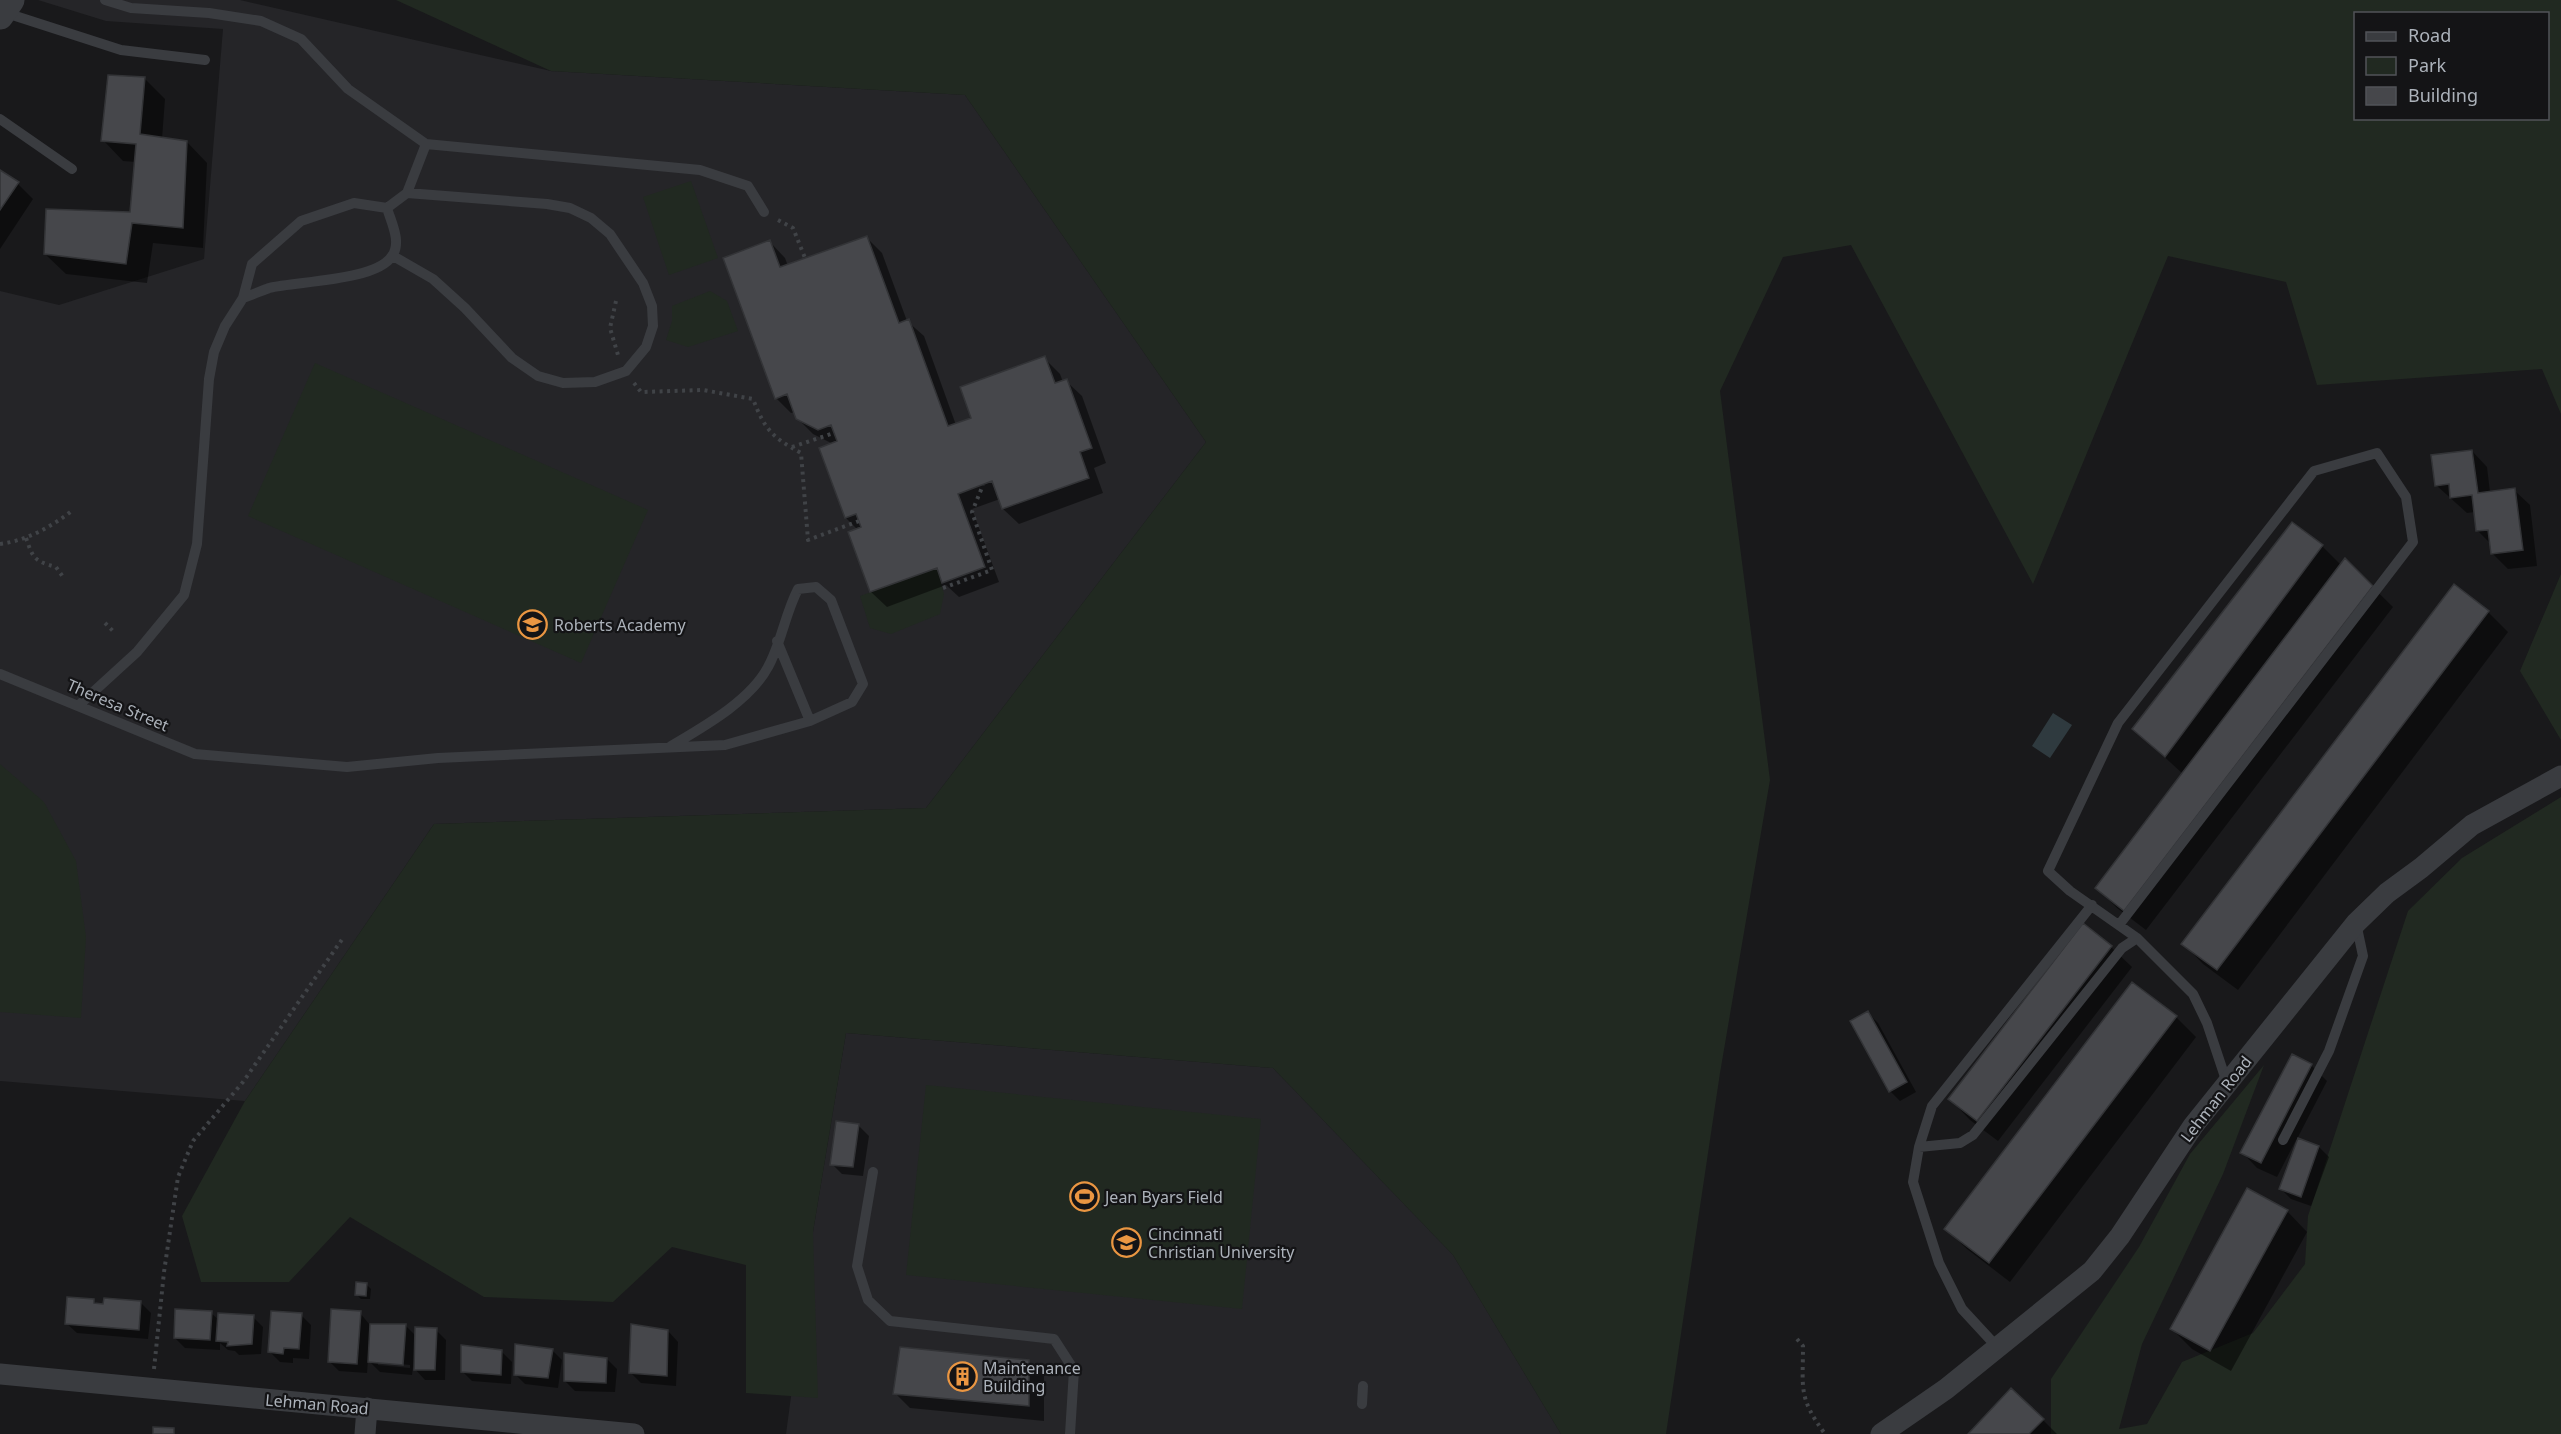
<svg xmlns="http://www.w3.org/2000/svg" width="2561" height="1434" viewBox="0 0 2561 1434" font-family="'Noto Sans',sans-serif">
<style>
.built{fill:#252528}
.green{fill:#212921;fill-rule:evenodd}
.water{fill:#2f3a3f}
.shadow{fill:#0007;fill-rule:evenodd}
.building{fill:#46474b;stroke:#333437;stroke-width:1.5}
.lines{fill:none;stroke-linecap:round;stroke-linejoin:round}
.path{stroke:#404347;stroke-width:4;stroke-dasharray:3 4.5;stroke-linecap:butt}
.service{stroke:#3a3c40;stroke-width:10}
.minor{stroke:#3a3c40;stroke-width:21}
.tertiary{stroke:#3a3c40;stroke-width:27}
.labels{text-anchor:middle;stroke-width:4.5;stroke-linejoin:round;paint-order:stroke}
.poi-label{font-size:16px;fill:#acb2ba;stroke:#141416;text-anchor:start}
.street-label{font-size:16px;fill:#acb2ba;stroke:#141416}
</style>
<rect width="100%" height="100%" fill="#19191b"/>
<path class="built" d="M 38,0 L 240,0 L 551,71 L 965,95 L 1206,442 L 926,808 L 434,824 L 245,1101 L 0,1081 L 0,291 L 59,305 L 204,259 L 223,29 L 106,21 Z
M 846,1033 L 1273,1068 L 1453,1255 L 1561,1434 L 786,1434 L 813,1232 Z"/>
<path class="green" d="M 396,0 L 2561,0 L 2561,414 L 2542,369 L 2317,385 L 2286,282 L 2168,256 L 2033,584 L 1851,245 L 1783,257 L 1720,391 L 1770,780 L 1720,1073 L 1666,1434 L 1561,1434 L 1453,1255 L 1273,1068 L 846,1033 L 813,1232 L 818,1398 L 746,1393 L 746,1265 L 672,1247 L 613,1302 L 484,1297 L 350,1217 L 289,1282 L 201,1282 L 182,1216 L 245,1101 L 434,824 L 926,808 L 1206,442 L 965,95 L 551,71 ZM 2356,14 L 2548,14 L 2548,118 L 2356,118 Z
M 691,181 L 718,258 L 669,275 L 643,197 Z
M 710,291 L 727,301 L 738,331 L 688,347 L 666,340 L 672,321 L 672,306 Z
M 315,363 L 648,510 L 581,663 L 248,516 Z
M 937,568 L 944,594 L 940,614 L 891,634 L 870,628 L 860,596 Z
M 2561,574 L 2561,740 L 2520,671 Z
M 0,764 L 44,802 L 76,861 L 86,937 L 81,1018 L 0,1012 Z
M 2561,797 L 2561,1434 L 2051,1434 L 2051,1379 L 2139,1247 L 2190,1154 L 2264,1065 L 2223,1174 L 2142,1344 L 2119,1429 L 2147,1424 L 2182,1362 L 2253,1333 L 2305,1264 L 2308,1216 L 2408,911 L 2462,858 Z
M 926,1085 L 1261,1119 L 1242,1309 L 906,1275 Z"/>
<path class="water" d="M 2053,713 L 2072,725 L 2050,758 L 2032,746 Z"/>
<path class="shadow" d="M 144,78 L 165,99 L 162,139 L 187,142 L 207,163 L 203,248 L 153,243 L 147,283 L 66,274 L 45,254 L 131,214 L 136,162 L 123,161 L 103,140 Z
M 0,172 L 18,184 L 33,199 L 0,249 Z
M 866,237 L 882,253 L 907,321 L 924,336 L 956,425 L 973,419 L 1044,358 L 1060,374 L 1063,382 L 1066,381 L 1082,396 L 1106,463 L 1094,468 L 1103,493 L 1019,524 L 1003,509 L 1000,499 L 972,509 L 999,582 L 959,597 L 946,585 L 887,607 L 871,592 L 858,530 L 846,518 L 833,444 L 813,434 L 797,418 L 795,412 L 791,413 L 776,398 L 770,242 L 785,258 L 788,266 Z
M 2472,451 L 2487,467 L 2490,492 L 2514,490 L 2530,505 L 2537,566 L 2508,569 L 2493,554 L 2492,545 L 2477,530 L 2475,512 L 2467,513 L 2436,485 Z
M 2322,546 L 2341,565 L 2345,560 L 2393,607 L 2146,930 L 2117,908 L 2097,888 L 2183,774 L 2134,729 Z
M 2488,612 L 2508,632 L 2238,990 L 2203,964 L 2183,943 Z
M 2111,947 L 2132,967 L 1998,1141 L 1970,1120 L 1950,1099 Z
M 1868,1013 L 1878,1023 L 1916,1092 L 1900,1101 L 1890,1091 Z
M 2176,1017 L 2196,1037 L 2010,1282 L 1967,1249 L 1946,1229 Z
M 2292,1056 L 2312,1066 L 2327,1081 L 2297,1139 L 2319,1147 L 2329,1157 L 2311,1206 L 2291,1199 L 2281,1189 L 2298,1140 L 2296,1140 L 2277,1177 L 2257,1168 L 2242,1152 Z
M 859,1126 L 869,1136 L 863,1176 L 842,1174 L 832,1164 Z
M 2287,1211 L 2307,1232 L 2231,1371 L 2192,1349 L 2172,1329 Z
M 366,1284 L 371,1289 L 370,1299 L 361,1299 L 356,1294 Z
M 94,1301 L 98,1305 L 141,1303 L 151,1313 L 148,1339 L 77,1333 L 66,1323 Z
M 211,1313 L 219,1320 L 253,1317 L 263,1327 L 261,1354 L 239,1355 L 235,1351 L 228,1350 L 220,1343 L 220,1350 L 185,1348 L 175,1338 Z
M 360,1313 L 370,1325 L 405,1325 L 416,1336 L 436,1330 L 446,1340 L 445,1380 L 425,1380 L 413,1367 L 412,1375 L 380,1372 L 368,1360 L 367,1373 L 339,1371 L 329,1361 ZM 378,1362 L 410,1365 L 410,1368 L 378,1365 Z
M 301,1315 L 311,1325 L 309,1359 L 293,1358 L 293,1363 L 280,1362 L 270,1352 Z
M 668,1331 L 678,1342 L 676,1386 L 641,1383 L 631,1373 Z
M 552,1350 L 562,1360 L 558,1388 L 525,1384 L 515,1374 Z
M 502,1352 L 512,1362 L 511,1384 L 472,1381 L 462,1371 Z
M 607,1359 L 617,1369 L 615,1392 L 575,1391 L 565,1381 Z
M 1028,1361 L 1044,1376 L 1044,1421 L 910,1408 L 895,1393 Z
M 2043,1420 L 2057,1434 L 1970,1434 Z"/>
<path class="building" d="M 108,75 L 145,77 L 140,134 L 187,141 L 183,228 L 132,223 L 126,264 L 44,254 L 46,209 L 130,212 L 136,144 L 101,141 Z
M 0,170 L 19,182 L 0,210 Z
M 867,236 L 899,323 L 909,319 L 948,426 L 971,418 L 960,387 L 1045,356 L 1055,383 L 1067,379 L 1092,448 L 1080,452 L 1089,478 L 1002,509 L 992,481 L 958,494 L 985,567 L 942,583 L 937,568 L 870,592 L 848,532 L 861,527 L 856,514 L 845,518 L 819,448 L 837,441 L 831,425 L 818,430 L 796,419 L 787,394 L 775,399 L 723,258 L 770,240 L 780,267 Z
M 2472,450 L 2478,493 L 2515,488 L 2523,550 L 2491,554 L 2488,530 L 2476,531 L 2472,495 L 2450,498 L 2449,484 L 2435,486 L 2431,455 Z
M 2292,522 L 2323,545 L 2165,757 L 2132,729 Z
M 2345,558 L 2373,586 L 2124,911 L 2095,888 Z
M 2454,584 L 2489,611 L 2217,970 L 2181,944 Z
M 2083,923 L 2112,946 L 1977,1121 L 1948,1099 Z
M 2132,982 L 2177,1016 L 1989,1263 L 1944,1229 Z
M 1868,1011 L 1907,1082 L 1889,1092 L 1850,1021 Z
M 2292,1054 L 2312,1064 L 2261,1163 L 2240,1153 Z
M 836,1121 L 859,1124 L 853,1167 L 830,1165 Z
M 2298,1138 L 2319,1146 L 2301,1197 L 2279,1189 Z
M 2247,1188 L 2288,1210 L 2210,1351 L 2170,1329 Z
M 356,1282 L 367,1283 L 366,1296 L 355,1295 Z
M 67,1297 L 94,1299 L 94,1303 L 103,1304 L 104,1298 L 141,1301 L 139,1330 L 65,1324 Z
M 175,1309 L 212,1311 L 210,1340 L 174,1338 Z
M 331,1309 L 361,1311 L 357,1364 L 328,1362 Z
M 271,1311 L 302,1313 L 299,1349 L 284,1348 L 283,1354 L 268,1352 Z
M 218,1313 L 254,1315 L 252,1344 L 227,1346 L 228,1342 L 216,1341 Z
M 370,1324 L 406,1324 L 403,1365 L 368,1362 Z
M 631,1324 L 668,1330 L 667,1376 L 629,1373 Z
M 415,1327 L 437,1328 L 435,1370 L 414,1370 Z
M 515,1344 L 553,1349 L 548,1378 L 514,1375 Z
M 461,1345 L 502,1350 L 501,1375 L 461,1372 Z
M 900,1347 L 1029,1360 L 1029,1406 L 893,1394 Z
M 564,1353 L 607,1358 L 606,1383 L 564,1381 Z
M 2011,1388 L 2044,1419 L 2029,1434 L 1968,1434 Z
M 153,1427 L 174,1428 L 174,1434 L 153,1434 Z"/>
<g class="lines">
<path class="path" d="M 778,220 L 793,228 L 805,258
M 616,301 L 610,328 L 618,355
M 634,383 L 641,392 L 703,390 L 753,399 C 765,430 772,437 801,453 L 808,540 L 859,521
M 792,447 L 834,433
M 26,538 C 33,558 34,561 56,567 L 63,577
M 0,544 C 28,540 51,527 73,510
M 943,588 L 992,570 L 972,512 L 983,485
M 105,623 L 114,632
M 1797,1339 L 1803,1346 C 1803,1389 1798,1397 1825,1434
M 154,1369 L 164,1272 L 178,1177 L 193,1141 L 243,1082 L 343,938"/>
<path class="service" d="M 105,0 L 131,8 L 209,13 L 261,21 L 301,39 L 348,89 L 426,144 L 700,170 L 748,186 L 764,212
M 3,12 L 121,50 L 205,60
M 0,119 L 72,169
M 387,208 L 407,193 L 426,144
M 393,256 L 433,279 L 465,308 L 512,358 L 538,376 L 563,383 L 595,382 L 626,371 L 646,347 L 653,326 L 652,306 L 643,283 L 610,234 L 591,218 L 570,208 L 547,204 L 407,193
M 777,641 L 810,721
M 0,674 L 195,754 L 347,767 L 438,758 L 725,745 L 810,721 L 852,702 L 863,684 L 831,600 L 816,587 L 798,589 C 785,614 781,644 768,667 C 750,701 703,727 671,746
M 79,705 L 137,652 L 184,595 L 197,544 L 209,379 L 214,352 L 225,326 L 243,298 L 252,264 L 301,221 L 354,203 L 387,208 C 391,222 402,242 392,256 C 376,281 298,281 269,288 C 261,291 252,295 243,298
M 2119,925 L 2413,542 L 2406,497 L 2377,453 L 2314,471 L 2118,723 L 2048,871 L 2070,891 L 2137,938 L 2193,994 L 2207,1023 L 2227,1083
M 2283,1140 L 2329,1051 L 2363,956 L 2356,923
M 1919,1147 L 1960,1143 L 1973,1135 L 2122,948 L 2137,938
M 873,1172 L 857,1266 L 868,1300 L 890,1321 L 1054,1339 L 1074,1370 L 1070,1434
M 1998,1348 L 1962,1309 L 1939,1263 L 1913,1182 L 1919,1147 L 1932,1106 L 2092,905
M 1362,1404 L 1363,1386"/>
<path class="minor" d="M 0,1374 L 634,1434
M 365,1434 L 367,1408
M 1881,1434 L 1946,1389 L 2092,1271 L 2120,1236 L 2193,1126 L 2356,923 L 2387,893 L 2421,868 L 2472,825 L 2561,776"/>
<path class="tertiary" d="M 0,16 L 11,0"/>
</g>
<defs>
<symbol id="school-ring" viewBox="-11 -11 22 22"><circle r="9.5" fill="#141416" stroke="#ea9642" stroke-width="1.5"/><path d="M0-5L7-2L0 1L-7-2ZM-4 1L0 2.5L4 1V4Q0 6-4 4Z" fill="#ea9642"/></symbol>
<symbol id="stadium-ring" viewBox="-11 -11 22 22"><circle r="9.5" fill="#141416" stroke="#ea9642" stroke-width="1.5"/><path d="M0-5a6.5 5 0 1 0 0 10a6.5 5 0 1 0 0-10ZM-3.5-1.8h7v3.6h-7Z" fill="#ea9642"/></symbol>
<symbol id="university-ring" viewBox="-11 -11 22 22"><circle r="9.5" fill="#141416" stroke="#ea9642" stroke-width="1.5"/><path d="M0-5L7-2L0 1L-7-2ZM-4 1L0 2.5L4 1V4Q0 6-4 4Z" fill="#ea9642"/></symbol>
<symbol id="building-ring" viewBox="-11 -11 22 22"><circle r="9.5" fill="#141416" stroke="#ea9642" stroke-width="1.5"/><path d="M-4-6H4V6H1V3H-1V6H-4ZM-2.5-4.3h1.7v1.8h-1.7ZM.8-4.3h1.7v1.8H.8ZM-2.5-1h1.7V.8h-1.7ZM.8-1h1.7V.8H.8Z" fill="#ea9642"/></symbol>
</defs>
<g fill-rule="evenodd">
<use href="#school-ring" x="516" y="608" width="33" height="33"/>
<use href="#stadium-ring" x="1068" y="1180" width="33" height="33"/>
<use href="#university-ring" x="1110" y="1226" width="33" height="33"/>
<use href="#building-ring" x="946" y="1360" width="33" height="33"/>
</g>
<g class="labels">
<g class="poi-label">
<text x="554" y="631">Roberts Academy</text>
<text x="1105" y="1203">Jean Byars Field</text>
<text x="1148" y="1240">Cincinnati<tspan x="1148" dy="18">Christian University</tspan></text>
<text x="983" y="1374">Maintenance<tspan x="983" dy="18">Building</tspan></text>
</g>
<g class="street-label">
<text transform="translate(118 705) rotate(23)" y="6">Theresa Street</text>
<text transform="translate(2216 1099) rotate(-52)" y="6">Lehman Road</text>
<text transform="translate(317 1404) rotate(5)" y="6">Lehman Road</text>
</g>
</g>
<rect x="2354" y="12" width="195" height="108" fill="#141416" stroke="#515358" stroke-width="1.5"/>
<rect x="2366" y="32" width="30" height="9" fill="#3a3c40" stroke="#515358" stroke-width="1.5"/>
<text x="2408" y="42" font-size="18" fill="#acb2ba">Road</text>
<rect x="2366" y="57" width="30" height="18" fill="#212921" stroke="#515358" stroke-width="1.5"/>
<text x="2408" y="72" font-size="18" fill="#acb2ba">Park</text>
<rect x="2366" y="87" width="30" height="18" fill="#46474b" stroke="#515358" stroke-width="1.5"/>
<text x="2408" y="102" font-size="18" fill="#acb2ba">Building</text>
</svg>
